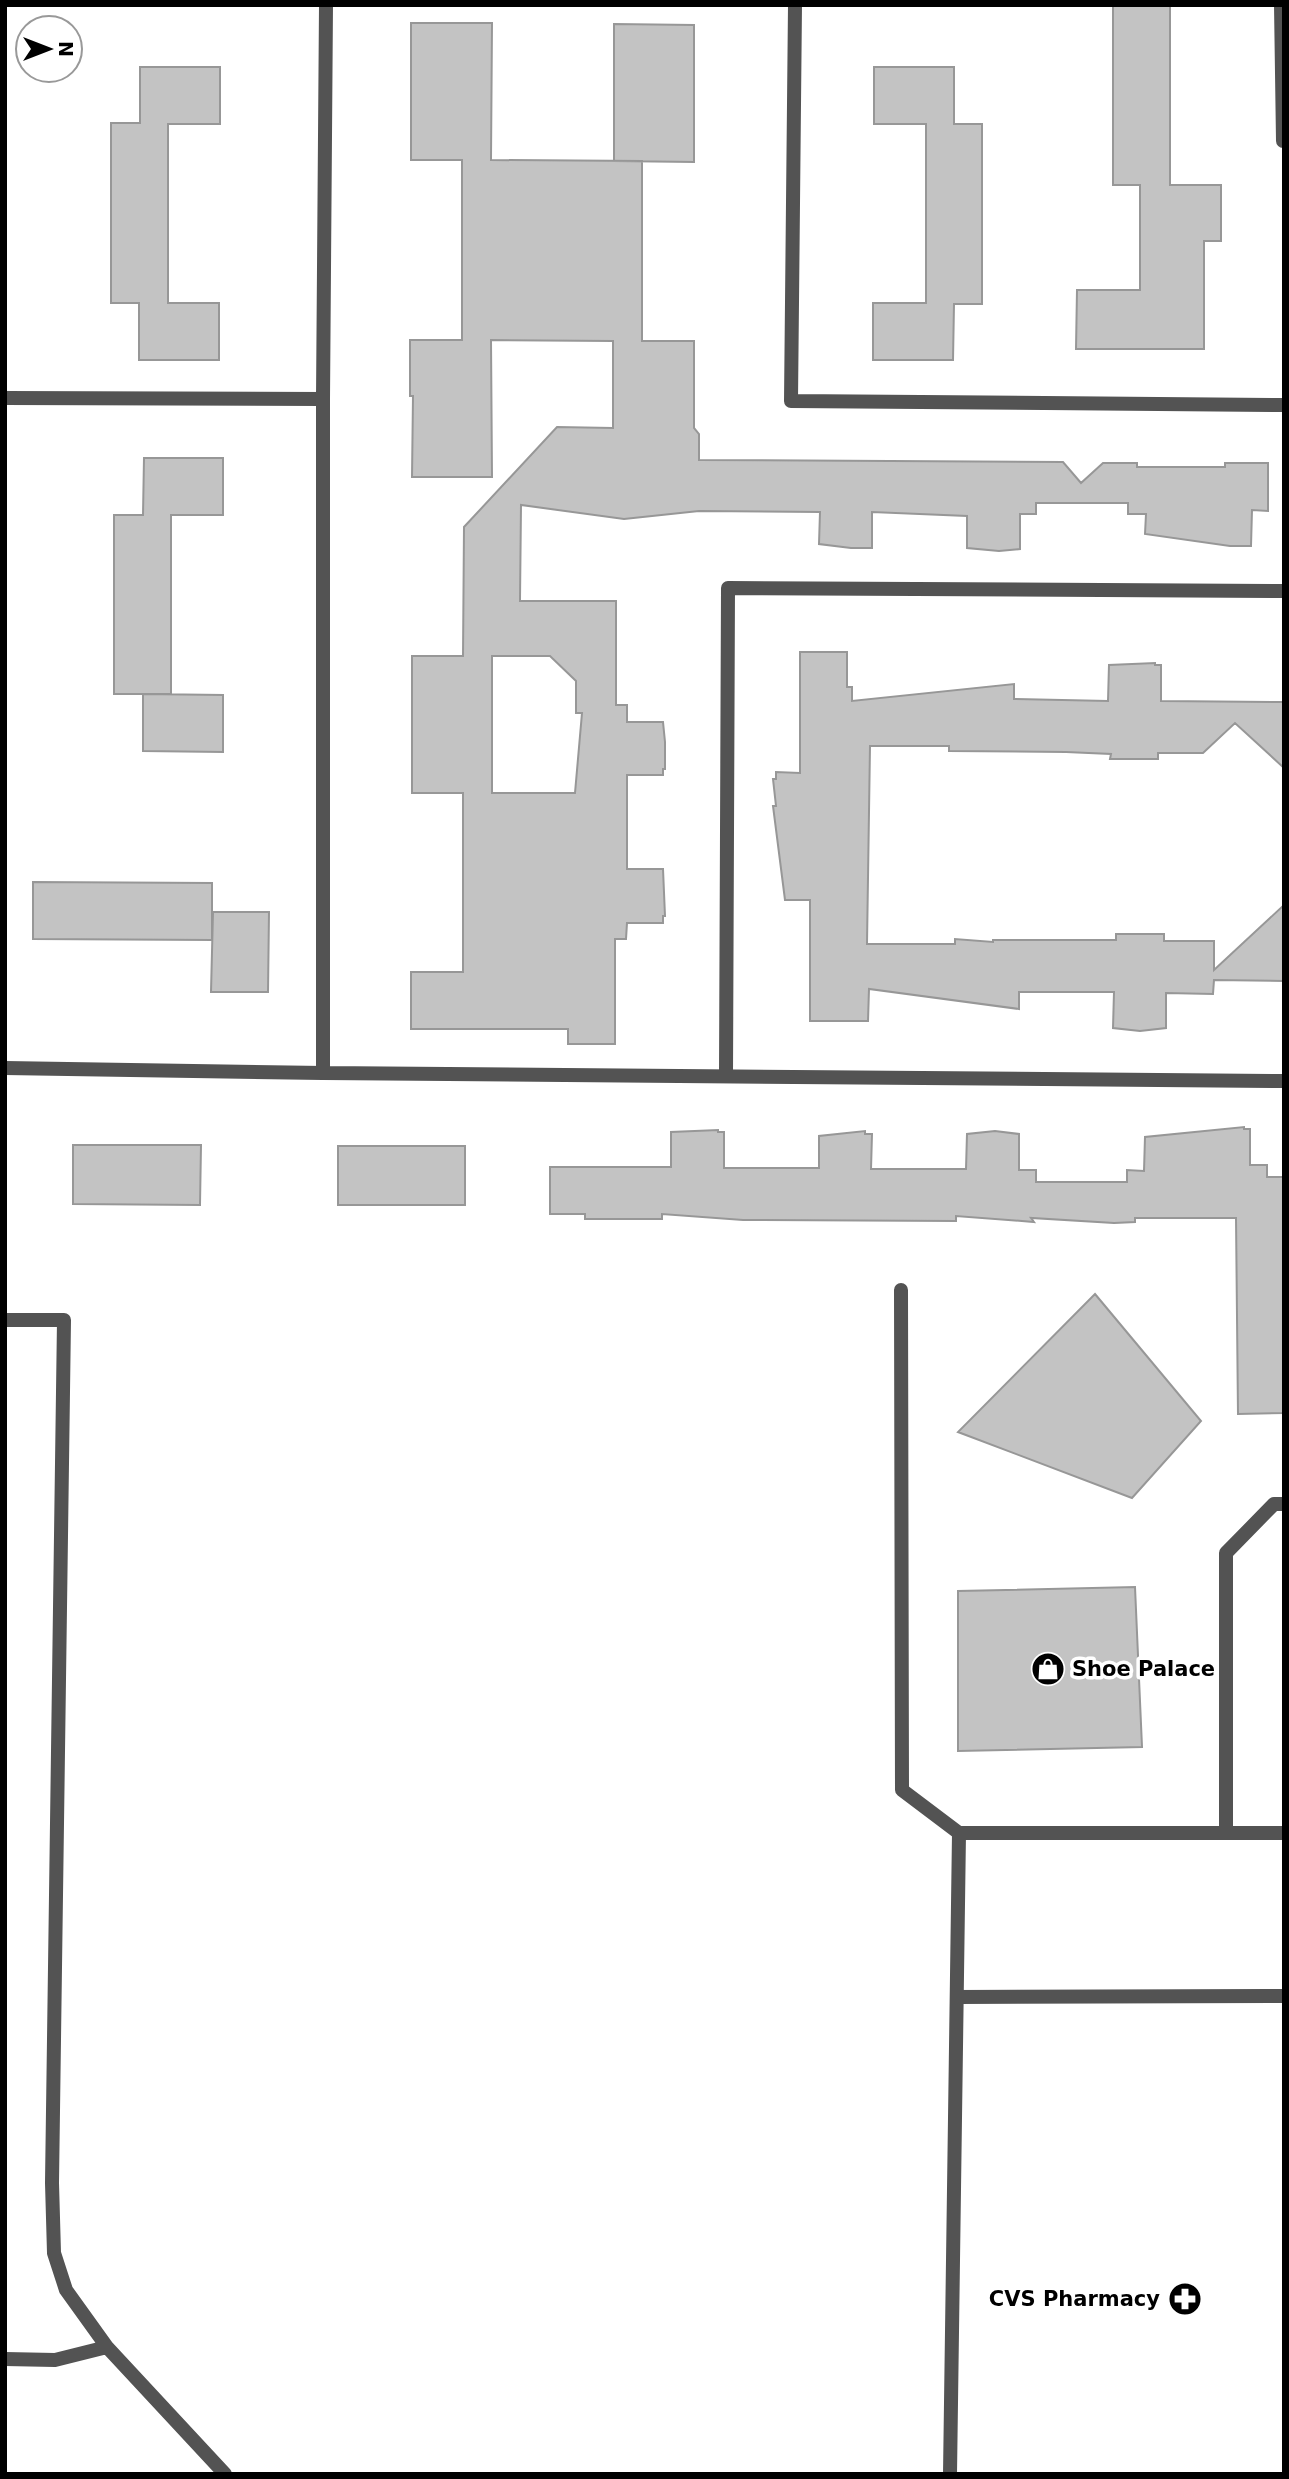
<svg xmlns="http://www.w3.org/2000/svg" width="1289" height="2479" viewBox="0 0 1289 2479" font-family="'DejaVu Sans',sans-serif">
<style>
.building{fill:#c3c3c3;stroke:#979797;stroke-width:2;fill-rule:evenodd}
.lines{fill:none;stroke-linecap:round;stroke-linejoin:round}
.lane{stroke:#535353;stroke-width:14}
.street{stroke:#535353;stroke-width:14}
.labels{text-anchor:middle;stroke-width:7;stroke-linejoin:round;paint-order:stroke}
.poi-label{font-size:21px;font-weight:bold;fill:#000;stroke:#fff;text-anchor:start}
</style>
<rect width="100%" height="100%" fill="#fff"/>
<path class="building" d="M 1113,5 L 1170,5 L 1170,185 L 1221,185 L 1221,241 L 1204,241 L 1204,349 L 1076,349 L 1077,290 L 1140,290 L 1140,185 L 1113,185 Z
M 411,23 L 492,23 L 491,160 L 642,161 L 642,341 L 694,341 L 694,428 L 699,434 L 699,460 L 1063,462 L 1081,483 L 1103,463 L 1137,463 L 1137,467 L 1225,467 L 1225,463 L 1268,463 L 1268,511 L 1252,510 L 1251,546 L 1230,546 L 1145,534 L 1146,514 L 1128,514 L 1128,503 L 1036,503 L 1036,514 L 1020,514 L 1020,549 L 999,551 L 967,548 L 967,516 L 872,512 L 872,548 L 851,548 L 819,544 L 820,512 L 699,511 L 624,519 L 521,505 L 520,601 L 616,601 L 616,705 L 627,705 L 627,722 L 663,722 L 665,742 L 665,769 L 663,769 L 663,775 L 627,775 L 627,869 L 663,869 L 665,916 L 663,916 L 663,923 L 627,923 L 626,939 L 615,939 L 615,1044 L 568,1044 L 568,1029 L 411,1029 L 411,972 L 463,972 L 463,793 L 412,793 L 412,656 L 463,656 L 464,527 L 557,427 L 613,428 L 613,341 L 491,340 L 492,477 L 412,477 L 413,396 L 410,396 L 410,340 L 462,340 L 462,160 L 411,160 ZM 492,656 L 550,656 L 576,681 L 576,713 L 582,713 L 575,793 L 492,793 Z
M 614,24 L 694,25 L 694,162 L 614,161 Z
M 140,67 L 220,67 L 220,124 L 168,124 L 168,303 L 219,303 L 219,360 L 139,360 L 139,303 L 111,303 L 111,123 L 140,123 Z
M 874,67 L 954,67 L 954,124 L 982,124 L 982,304 L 954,304 L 953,360 L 873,360 L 873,303 L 926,303 L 926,124 L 874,124 Z
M 144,458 L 223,458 L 223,515 L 171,515 L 171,694 L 114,694 L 114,515 L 143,515 Z
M 800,652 L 847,652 L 847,687 L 852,687 L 852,701 L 1014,684 L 1014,699 L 1108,701 L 1109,665 L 1155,663 L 1155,665 L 1161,665 L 1161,701 L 1284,702 L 1284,768 L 1235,723 L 1203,753 L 1158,753 L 1158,759 L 1110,759 L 1111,754 L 1066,752 L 949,751 L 949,746 L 870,746 L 867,944 L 955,944 L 955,939 L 993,942 L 993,940 L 1116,940 L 1116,934 L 1164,934 L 1164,941 L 1214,941 L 1214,970 L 1284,905 L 1284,981 L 1214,980 L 1213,994 L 1166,993 L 1166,1028 L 1140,1031 L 1113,1028 L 1114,992 L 1019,992 L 1019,1009 L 869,989 L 868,1021 L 810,1021 L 810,900 L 785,900 L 773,806 L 776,806 L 773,779 L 776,779 L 776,772 L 800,773 Z
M 143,694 L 223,695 L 223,752 L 143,751 Z
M 33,882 L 212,883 L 212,940 L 33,939 Z
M 213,912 L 269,912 L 268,992 L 211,992 Z
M 1244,1127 L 1244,1129 L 1250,1129 L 1250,1165 L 1267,1165 L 1267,1177 L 1284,1177 L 1284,1413 L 1238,1414 L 1236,1218 L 1135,1218 L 1135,1222 L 1114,1223 L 1031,1218 L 1034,1222 L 956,1216 L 956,1221 L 743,1220 L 662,1214 L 662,1219 L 585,1219 L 585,1214 L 550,1214 L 550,1167 L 671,1167 L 671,1132 L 718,1130 L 718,1132 L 724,1132 L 724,1168 L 819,1168 L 819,1136 L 865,1131 L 865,1134 L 872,1134 L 871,1169 L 966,1169 L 967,1134 L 995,1131 L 1019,1134 L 1019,1170 L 1036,1170 L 1036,1182 L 1127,1182 L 1127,1170 L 1144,1171 L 1145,1137 Z
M 73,1145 L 201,1145 L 200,1205 L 73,1204 Z
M 338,1146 L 465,1146 L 465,1205 L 338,1205 Z
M 1095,1294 L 1201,1421 L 1132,1498 L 958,1432 Z
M 1135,1587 L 1142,1747 L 958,1751 L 958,1591 Z"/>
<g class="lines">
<path class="lane" d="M 1281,5 L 1283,141
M 901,1290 L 902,1790 L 959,1833 L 1284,1833
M 5,1320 L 64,1320 L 52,2183 L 54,2253 L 66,2290 L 107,2347 L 225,2474
M 1226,1833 L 1226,1553 L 1274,1504 L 1284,1504
M 957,1997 L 1284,1996
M 5,2359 L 55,2360 L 107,2347
M 950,2474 L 959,1833"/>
<path class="street" d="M 795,5 L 791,401 L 1284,405
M 5,398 L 323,399 L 323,1073 L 1284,1081
M 323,399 L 326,5
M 5,1068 L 323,1073
M 726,1076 L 728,588 L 1284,591"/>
</g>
<defs>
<symbol id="shop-disc" viewBox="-11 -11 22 22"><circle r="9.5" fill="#000" stroke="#fff"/><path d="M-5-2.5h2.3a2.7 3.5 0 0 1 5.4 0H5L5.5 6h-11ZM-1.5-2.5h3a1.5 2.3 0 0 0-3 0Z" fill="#fff"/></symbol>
<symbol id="pharmacy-disc" viewBox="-11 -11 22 22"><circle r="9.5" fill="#000" stroke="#fff"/><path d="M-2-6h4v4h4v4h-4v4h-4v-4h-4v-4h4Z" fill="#fff"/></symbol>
</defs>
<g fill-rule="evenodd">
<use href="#shop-disc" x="1029" y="1650" width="38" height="38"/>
<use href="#pharmacy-disc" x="1166" y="2280" width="38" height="38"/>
</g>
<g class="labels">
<g class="poi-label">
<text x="1072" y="1676">Shoe Palace</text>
<text x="1160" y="2306" text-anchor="end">CVS Pharmacy</text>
</g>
</g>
<rect width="1289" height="2479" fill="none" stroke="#000000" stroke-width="14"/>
<g transform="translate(49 49) rotate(90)"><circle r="33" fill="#ffffff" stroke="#999999" stroke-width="2"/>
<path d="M0-5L12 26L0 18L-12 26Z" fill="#000000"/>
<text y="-10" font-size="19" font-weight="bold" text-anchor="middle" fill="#000000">N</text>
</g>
</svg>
